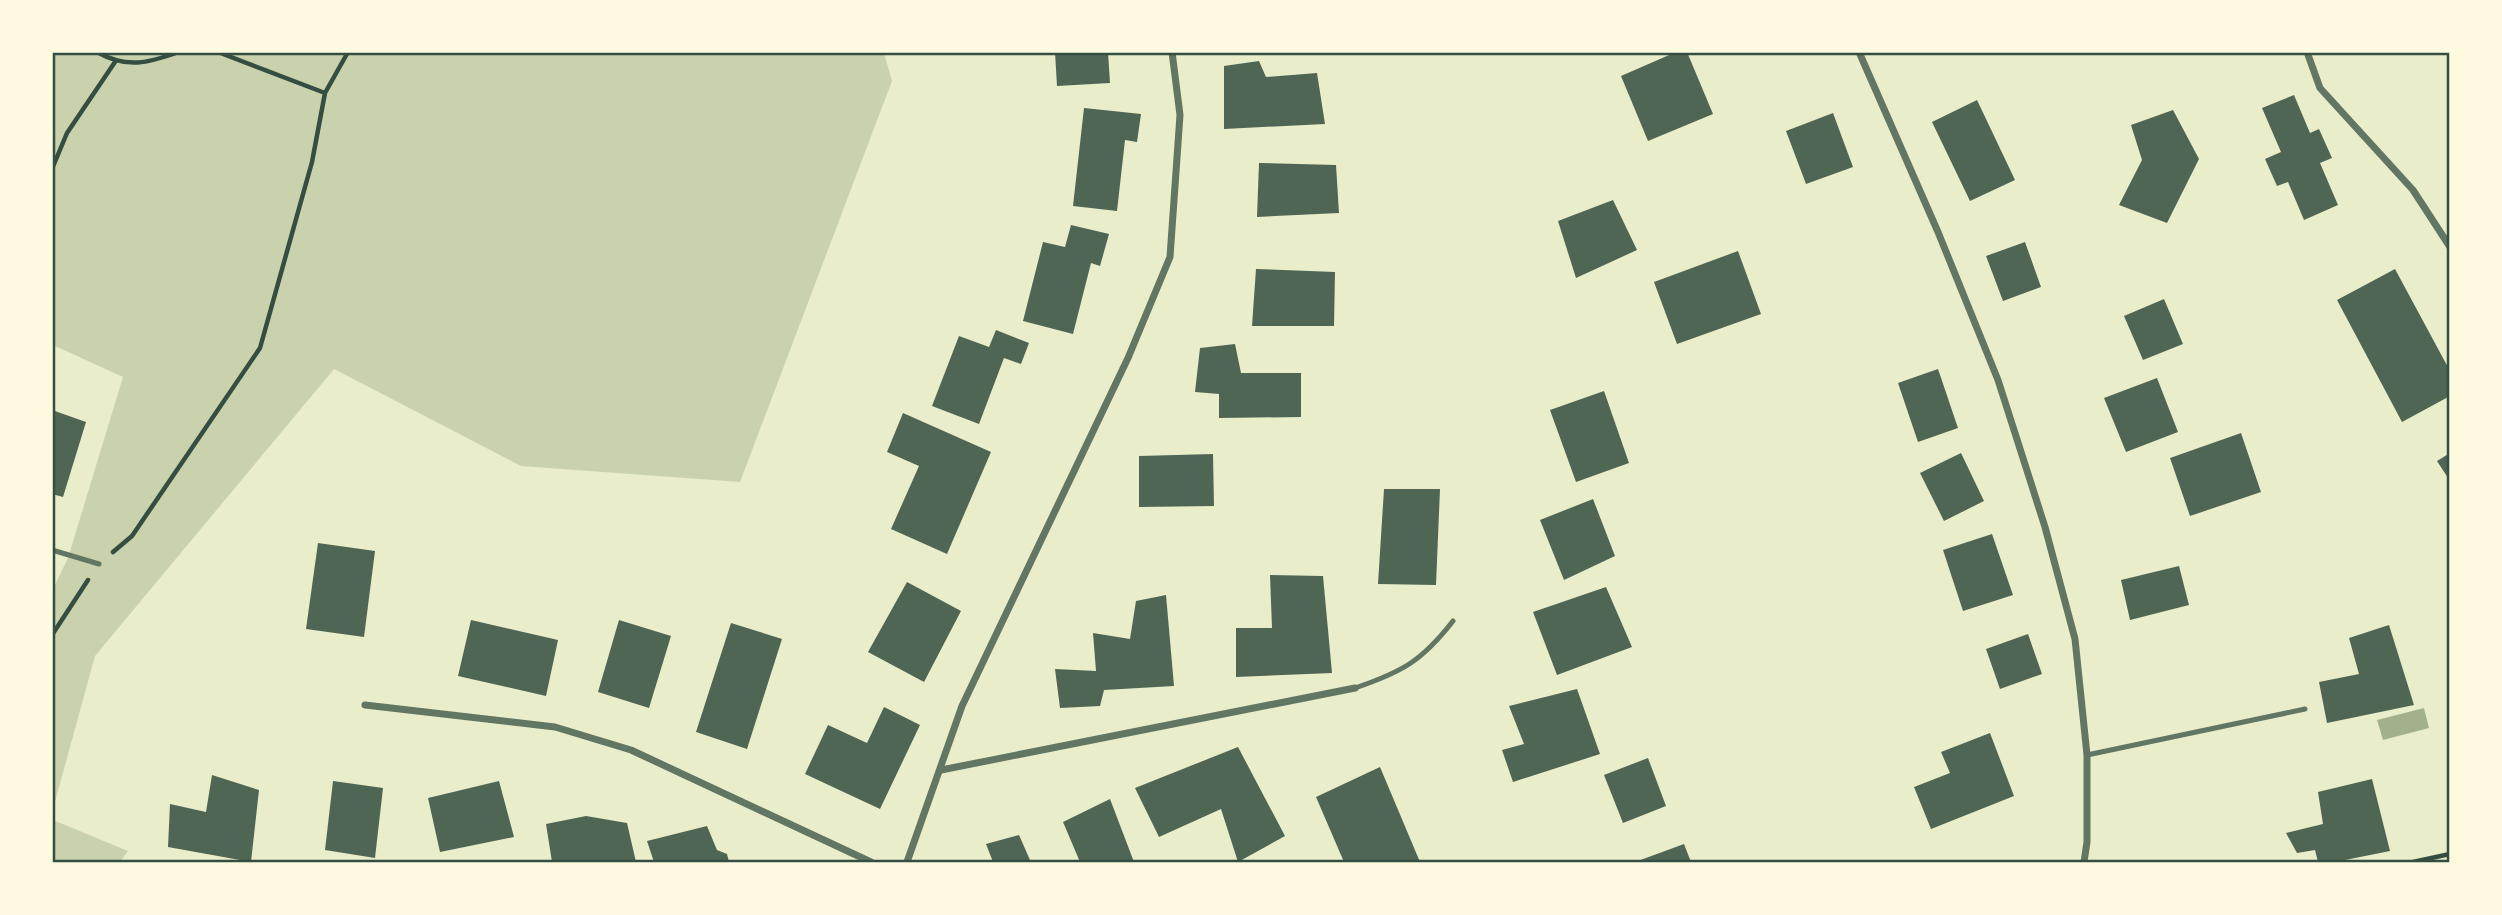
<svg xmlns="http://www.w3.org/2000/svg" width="2502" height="915" viewBox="0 0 2502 915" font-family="'Source Sans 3',sans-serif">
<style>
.green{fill:#cad2ad}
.water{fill:#a3b18a}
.building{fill:#4f6655}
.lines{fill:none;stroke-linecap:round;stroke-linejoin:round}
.path{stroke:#344e41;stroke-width:4.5}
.service{stroke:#617663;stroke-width:5}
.minor{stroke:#617663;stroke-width:7}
.neatline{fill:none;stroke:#344e41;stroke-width:2.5}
</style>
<rect width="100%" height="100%" fill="#e9edc9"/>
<path class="green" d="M 53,53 L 884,53 L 892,81 L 740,482 L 521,466 L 334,369 L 95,656 L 53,809 L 53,589 L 68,558 L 123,377 L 53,345 Z
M 52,820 L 53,820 L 128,851 L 120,862 L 53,862 Z"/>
<path class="water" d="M 2424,708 L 2429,728 L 2383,740 L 2377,720 Z"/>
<path class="building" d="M 1055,52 L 1108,52 L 1110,83 L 1057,86 Z
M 1676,52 L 1687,52 L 1713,114 L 1648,141 L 1621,76 Z
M 1259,61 L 1266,77 L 1317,73 L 1325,124 L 1224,129 L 1224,66 Z
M 2294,95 L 2310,133 L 2319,129 L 2332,158 L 2320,163 L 2338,205 L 2304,220 L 2288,182 L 2277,186 L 2265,159 L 2281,152 L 2262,108 Z
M 1977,100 L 2015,180 L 1970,201 L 1932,122 Z
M 1084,108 L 1141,114 L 1137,142 L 1125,140 L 1117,211 L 1073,206 Z
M 2173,110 L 2199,159 L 2167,223 L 2119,205 L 2142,160 L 2131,125 Z
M 1833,113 L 1853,167 L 1806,184 L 1786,131 Z
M 1259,163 L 1336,165 L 1339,213 L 1257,217 Z
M 1613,200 L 1637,250 L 1576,278 L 1558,221 Z
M 1071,225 L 1109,234 L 1100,266 L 1091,263 L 1073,334 L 1023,321 L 1043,242 L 1065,247 Z
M 2025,242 L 2041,287 L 2003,301 L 1986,256 Z
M 1738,251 L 1761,314 L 1677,344 L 1654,282 Z
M 1256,269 L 1335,272 L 1334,326 L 1252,326 Z
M 2395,269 L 2450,371 L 2450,396 L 2402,422 L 2337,300 Z
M 2164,299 L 2183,344 L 2143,360 L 2124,316 Z
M 996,330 L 1029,343 L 1021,364 L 1004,358 L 979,424 L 932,406 L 959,336 L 989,347 Z
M 1235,344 L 1241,373 L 1301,373 L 1301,417 L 1219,418 L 1219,394 L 1195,392 L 1200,348 Z
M 1938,369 L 1958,428 L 1918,442 L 1898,383 Z
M 2157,378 L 2178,432 L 2126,452 L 2104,398 Z
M 1604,391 L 1629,463 L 1576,482 L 1550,410 Z
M 52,410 L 86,422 L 63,497 L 52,494 Z
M 903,413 L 991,452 L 947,554 L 891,529 L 919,466 L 887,452 Z
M 2241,433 L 2261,492 L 2190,516 L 2170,458 Z
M 1961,453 L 1984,501 L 1944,521 L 1920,473 Z
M 2450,453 L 2450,481 L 2437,461 Z
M 1213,454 L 1214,506 L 1139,507 L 1139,456 Z
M 1384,489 L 1440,489 L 1436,585 L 1378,584 Z
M 1593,499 L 1615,556 L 1564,580 L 1540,520 Z
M 1992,534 L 2013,595 L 1963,611 L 1943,550 Z
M 318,543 L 375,551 L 364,637 L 306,629 Z
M 2179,566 L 2189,605 L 2130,620 L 2121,580 Z
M 1270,575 L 1323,576 L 1332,673 L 1236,677 L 1236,628 L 1272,628 Z
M 907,582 L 961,611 L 924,682 L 868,652 Z
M 1606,587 L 1632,647 L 1557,675 L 1533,612 Z
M 1166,595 L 1174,686 L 1104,690 L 1100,706 L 1060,708 L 1055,669 L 1096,671 L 1093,633 L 1130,639 L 1136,601 Z
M 471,620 L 558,640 L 546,696 L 458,676 Z
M 619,620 L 671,636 L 649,708 L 598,692 Z
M 731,623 L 782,639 L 747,749 L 696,732 Z
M 2389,625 L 2414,705 L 2327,723 L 2319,682 L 2359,674 L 2349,638 Z
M 2028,634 L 2042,674 L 2000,689 L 1986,649 Z
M 1577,689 L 1600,754 L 1513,782 L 1502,750 L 1524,744 L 1509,706 Z
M 884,707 L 920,725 L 880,809 L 805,774 L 828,725 L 867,743 Z
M 1990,733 L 2014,796 L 1931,829 L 1914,787 L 1950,773 L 1941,752 Z
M 1238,747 L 1285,836 L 1238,862 L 1221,809 L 1159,837 L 1135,788 Z
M 1648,758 L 1666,806 L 1623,823 L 1604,775 Z
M 1380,767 L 1420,862 L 1344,862 L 1316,797 Z
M 212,775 L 259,790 L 251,862 L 168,847 L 170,804 L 206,812 Z
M 2372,779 L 2390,851 L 2335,862 L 2318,862 L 2315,850 L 2297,853 L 2286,833 L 2323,824 L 2318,792 Z
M 333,781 L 383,788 L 375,858 L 325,850 Z
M 499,781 L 514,837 L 440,852 L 428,798 Z
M 1110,799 L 1134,862 L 1080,862 L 1063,822 Z
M 586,816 L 627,823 L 636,862 L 552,862 L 546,824 Z
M 707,826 L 717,850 L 727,854 L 729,862 L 654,862 L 647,841 Z
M 1019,835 L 1030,860 L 993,862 L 986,844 Z
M 1684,844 L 1691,862 L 1635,862 Z"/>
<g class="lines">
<path class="path" d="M 97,52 C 127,69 148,63 179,52
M 218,52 L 325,93
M 52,169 L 67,133 L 115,62
M 113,552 L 132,536 L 260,348 L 312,162 L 325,93 L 348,52
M 52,635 L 88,580
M 2413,862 L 2450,854"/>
<path class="service" d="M 52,550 L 99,564
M 1355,688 C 1402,672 1422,661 1453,621
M 2087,755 L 2305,709"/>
<path class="minor" d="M 1859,52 L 1938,232 L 1998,380 L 2045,527 L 2075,639 L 2087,755 L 2087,842 L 2084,862
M 2307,52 L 2320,88 L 2413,190 L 2450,247
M 365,705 L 555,727 L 631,750 L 871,862
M 941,770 L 1355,688
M 907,862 L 962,706 L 1128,358 L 1170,257 L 1180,115 L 1172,52"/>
</g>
<rect width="2502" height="915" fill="none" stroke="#fefae0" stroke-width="108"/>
<rect x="54" y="54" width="2394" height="807" class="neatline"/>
</svg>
